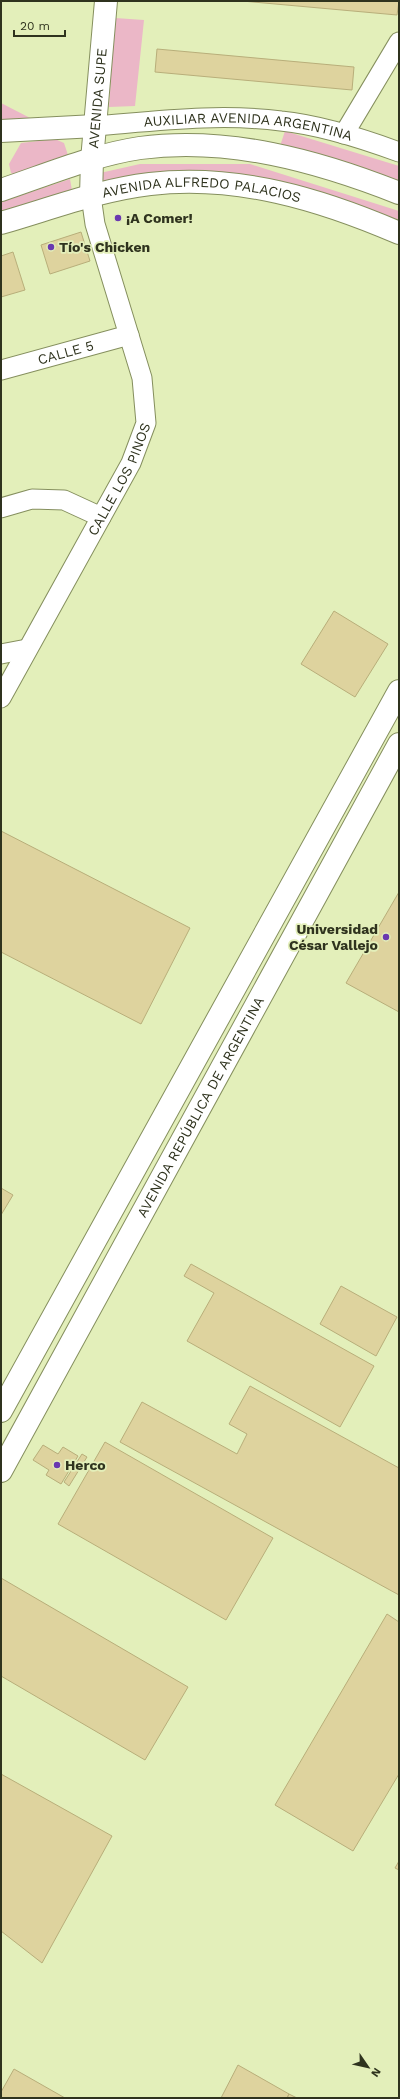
<svg xmlns="http://www.w3.org/2000/svg" width="400" height="2099" viewBox="0 0 400 2099" font-family="'Work Sans',sans-serif">
<style>
.green{fill:#ebb7c7}
.building{fill:#ded39e;stroke:#b8ae7a}
.lines{fill:none;stroke-linecap:round;stroke-linejoin:round}
.minor-casing{stroke:#858f5e;stroke-width:21}
.tertiary-casing{stroke:#858f5e;stroke-width:24}
.secondary-casing{stroke:#858f5e;stroke-width:24}
.primary-casing{stroke:#858f5e;stroke-width:24}
.minor{stroke:#fff;stroke-width:19}
.tertiary{stroke:#fff;stroke-width:22}
.secondary{stroke:#fff;stroke-width:22}
.primary{stroke:#fff;stroke-width:22}
.poi-dot{fill:#6a38b0;stroke:#e3efba;stroke-width:1.5}
.labels{text-anchor:middle;stroke-width:3.5;stroke-linejoin:round;paint-order:stroke}
.street-label{font-size:14px;fill:#2f331e;stroke:#e3efba}
.poi-label{font-size:14px;font-weight:bold;fill:#2f331e;stroke:#e3efba;text-anchor:start}
</style>
<rect width="100%" height="100%" fill="#e3efba"/>
<path class="green" d="M 115,18 L 144,20 L 135,106 L 109,107 Z
M 1,103 L 36,121 L 1,122 Z
M 285,131 L 399,166 L 399,187 L 279,149 Z
M 55,139 L 64,143 L 68,155 L 20,178 L 11,173 L 9,164 L 21,143 Z
M 140,164 L 250,164 L 399,211 L 399,224 L 251,181 L 106,190 L 100,173 Z
M 70,179 L 73,196 L 1,219 L 1,202 Z"/>
<path class="building" d="M 242,1 L 399,1 L 397,15 Z
M 157,49 L 354,67 L 352,90 L 155,72 Z
M 81,232 L 90,261 L 50,274 L 41,245 Z
M 13,252 L 25,290 L 1,297 L 1,256 Z
M 334,611 L 388,644 L 355,697 L 301,664 Z
M 1,831 L 190,928 L 141,1024 L 1,952 Z
M 399,892 L 399,1012 L 346,983 Z
M 1,1188 L 13,1195 L 1,1215 Z
M 191,1264 L 374,1366 L 340,1427 L 187,1341 L 214,1293 L 184,1276 Z
M 341,1286 L 397,1317 L 376,1356 L 320,1324 Z
M 250,1386 L 399,1468 L 399,1595 L 120,1442 L 142,1402 L 237,1454 L 247,1434 L 229,1424 Z
M 105,1442 L 273,1538 L 226,1620 L 58,1524 Z
M 43,1445 L 58,1454 L 63,1447 L 78,1456 L 61,1484 L 46,1475 L 49,1470 L 33,1460 Z
M 82,1454 L 87,1457 L 69,1486 L 64,1482 Z
M 1,1578 L 188,1687 L 145,1760 L 1,1676 Z
M 387,1614 L 399,1622 L 399,1774 L 353,1851 L 275,1805 Z
M 1,1774 L 112,1836 L 42,1963 L 1,1931 Z
M 399,1861 L 399,1870 L 395,1868 Z
M 238,2065 L 289,2094 L 287,2098 L 221,2098 Z
M 14,2069 L 65,2098 L 1,2098 L 1,2092 Z
M 289,2094 L 297,2098 L 287,2098 Z"/>
<g class="lines">
<defs>
<g id="minor">
<path id="s1" d="M 95,126 C 157,121 219,113 281,121 C 321,125 361,138 399,152"/>
<path d="M 344,134 L 399,42"/>
<path id="s2" d="M 1,370 L 129,335"/>
<path d="M 1,508 L 32,499 L 64,500 L 101,517"/>
<path d="M 1,654 L 27,649"/>
<path id="s3" d="M 1,698 L 131,463 L 146,423 L 142,378 L 95,224 L 91,196"/>
</g>
<g id="tertiary">
<path d="M 1,131 L 95,126"/>
<path id="s4" d="M 91,196 L 92,160 L 106,1"/>
</g>
<g id="secondary">
<path d="M 1,1411 L 399,691"/>
<path id="s5" d="M 1,1471 L 399,744"/>
</g>
<g id="primary">
<path d="M 1,190 C 46,175 93,155 140,148 C 228,136 318,161 399,193"/>
<path id="s6" d="M 1,223 C 50,209 99,190 150,184 C 237,174 320,199 399,233"/>
</g>
</defs>
<use href="#minor" class="minor-casing"/>
<use href="#tertiary" class="tertiary-casing"/>
<use href="#secondary" class="secondary-casing"/>
<use href="#primary" class="primary-casing"/>
<use href="#minor" class="minor"/>
<use href="#tertiary" class="tertiary"/>
<use href="#secondary" class="secondary"/>
<use href="#primary" class="primary"/>
</g>
<g class="poi-dot">
<circle cx="118" cy="218" r="4"/>
<circle cx="51" cy="247" r="4"/>
<circle cx="386" cy="937" r="4"/>
<circle cx="57" cy="1465" r="4"/>
</g>
<g class="labels">
<g class="street-label">
<text dy="5" stroke="none"><textPath href="#s4" startOffset="98">AVENIDA SUPE</textPath></text>
<text dy="5" stroke="none"><textPath href="#s1" startOffset="154">AUXILIAR AVENIDA ARGENTINA</textPath></text>
<text dy="5" stroke="none"><textPath href="#s6" startOffset="206">AVENIDA ALFREDO PALACIOS</textPath></text>
<text dy="5" stroke="none"><textPath href="#s2" startOffset="67">CALLE 5</textPath></text>
<text dy="5" stroke="none"><textPath href="#s3" startOffset="249">CALLE LOS PINOS</textPath></text>
<text dy="5" stroke="none"><textPath href="#s5" startOffset="415">AVENIDA REPÚBLICA DE ARGENTINA</textPath></text>
</g>
<g class="poi-label">
<text x="126" y="223">¡A Comer!</text>
<text x="59" y="252">Tío's Chicken</text>
<text x="378" y="934" text-anchor="end">Universidad<tspan x="378" dy="16">César Vallejo</tspan></text>
<text x="65" y="1470">Herco</text>
</g>
</g>
<rect width="400" height="2099" fill="none" stroke="#2f331e" stroke-width="4"/>
<g transform="translate(368 2067) rotate(124)" stroke="#e3efba" stroke-width="3" paint-order="stroke">
<path d="M0-3L7 15L0 10L-7 15Z" fill="#2f331e"/>
<text y="-6" font-size="11" font-weight="bold" text-anchor="middle" fill="#2f331e">N</text>
</g>
<path d="M14 30v6h51v-6" fill="none" stroke="#2f331e" stroke-width="2"/>
<text x="20" y="30" font-size="12" fill="#2f331e" stroke="#e3efba" stroke-width="3" paint-order="stroke">20 m</text>
</svg>
